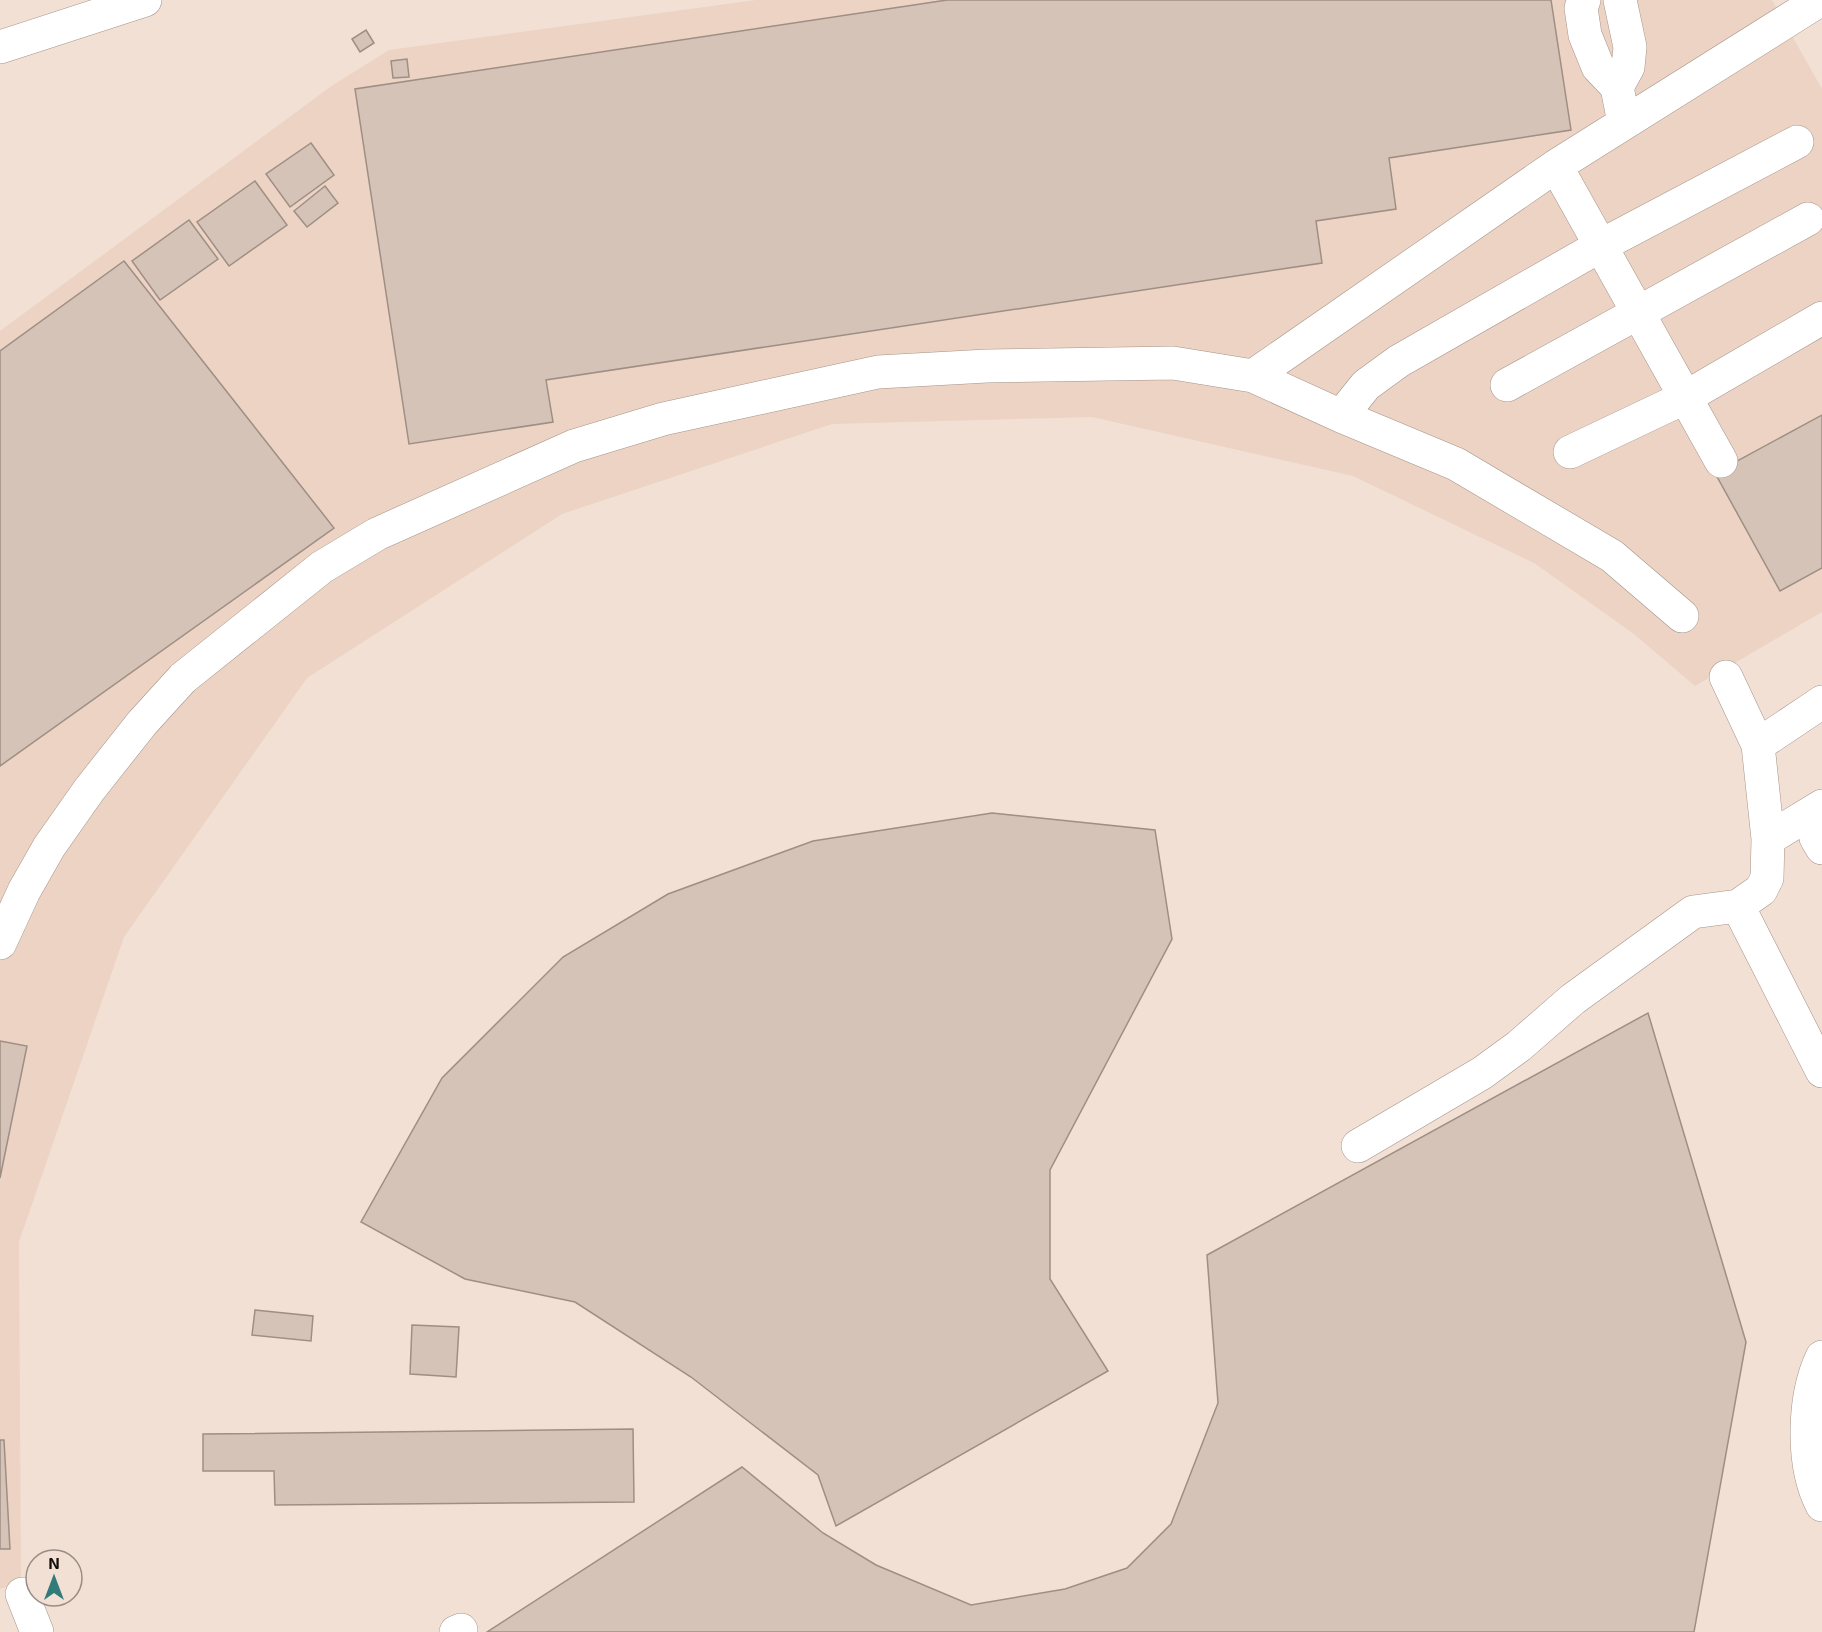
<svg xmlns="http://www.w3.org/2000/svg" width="1822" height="1632" viewBox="0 0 1822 1632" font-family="'Exo 2',sans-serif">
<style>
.built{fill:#ecd3c3}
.building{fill:#d5c3b8;stroke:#9f8e84;stroke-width:1.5}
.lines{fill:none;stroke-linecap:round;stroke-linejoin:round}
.minor-casing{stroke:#a59489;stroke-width:34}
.major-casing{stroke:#a59489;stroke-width:34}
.minor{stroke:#fff;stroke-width:33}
.major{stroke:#fff;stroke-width:33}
</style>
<rect width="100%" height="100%" fill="#f2e0d5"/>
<path class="built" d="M 756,0 L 1772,0 L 1822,89 L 1822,612 L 1695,686 L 1634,634 L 1534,563 L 1353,476 L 1092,417 L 832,424 L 562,514 L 307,678 L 124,937 L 19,1242 L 21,1583 L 0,1589 L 0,331 L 330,87 L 389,50 Z"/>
<path class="building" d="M 947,0 L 1551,0 L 1571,130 L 1389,158 L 1396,209 L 1316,221 L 1322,263 L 546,380 L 553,422 L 409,444 L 355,89 Z
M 366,30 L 374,43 L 360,52 L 352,39 Z
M 407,59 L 409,77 L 393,78 L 391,61 Z
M 311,143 L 334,175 L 290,207 L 266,174 Z
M 255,181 L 287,225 L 229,266 L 197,222 Z
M 325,186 L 338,203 L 307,227 L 294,211 Z
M 189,220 L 218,259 L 160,300 L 132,261 Z
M 124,261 L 334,528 L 0,766 L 0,351 Z
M 1822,415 L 1822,568 L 1780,591 L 1715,473 Z
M 992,813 L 1155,830 L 1172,939 L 1050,1170 L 1050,1279 L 1108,1371 L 836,1526 L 818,1475 L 691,1377 L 575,1302 L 465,1279 L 361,1222 L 442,1078 L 563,957 L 668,894 L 813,841 Z
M 1648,1013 L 1746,1342 L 1694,1632 L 487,1632 L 742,1467 L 823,1533 L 876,1565 L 971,1605 L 1065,1589 L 1127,1568 L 1171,1524 L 1218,1403 L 1207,1255 Z
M 0,1041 L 27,1046 L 0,1178 Z
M 255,1310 L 313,1316 L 311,1341 L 252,1335 Z
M 412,1325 L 459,1327 L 456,1377 L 410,1374 Z
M 633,1429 L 634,1502 L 275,1505 L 274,1471 L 203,1471 L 203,1434 Z
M 0,1440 L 4,1440 L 10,1549 L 0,1549 Z"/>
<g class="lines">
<defs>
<path id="minor" d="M 1584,0 L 1581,8 L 1585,35 L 1598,67 L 1617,87 L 1624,123
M 1617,87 L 1628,67 L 1630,47 L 1620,0
M 1556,166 L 1721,461
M 1253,376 L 1556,166 L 1820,0
M 1507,385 L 1808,219
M 1341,416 L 1366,385 L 1399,361 L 1600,246 L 1797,142
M 1570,452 L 1686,397 L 1822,318
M 1726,677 L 1758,745 L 1768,839 L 1767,878 L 1761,890 L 1738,906 L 1822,1071
M 1758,745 L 1822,702
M 1814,811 L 1816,838 L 1822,848
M 1768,839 L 1822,806
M 0,943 L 24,891 L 49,847 L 89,790 L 142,723 L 183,678 L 322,567 L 377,534 L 574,446 L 663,419 L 878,372 L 987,366 L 1173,363 L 1253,376 L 1341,416 L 1456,464 L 1612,556 L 1682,616
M 1358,1146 L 1482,1073 L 1519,1046 L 1573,999 L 1693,912 L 1738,906
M 1822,1357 C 1803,1397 1801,1465 1822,1505
M 22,1594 L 37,1632
M 456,1632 L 461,1630"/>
<path id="major" d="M 0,47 L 145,0"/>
</defs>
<use href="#minor" class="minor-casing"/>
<use href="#major" class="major-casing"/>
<use href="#minor" class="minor"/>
<use href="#major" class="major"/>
</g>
<g transform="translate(54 1578)"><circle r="28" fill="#f2e0d5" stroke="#998c84" stroke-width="1.5"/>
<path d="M0-4.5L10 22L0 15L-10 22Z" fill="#317b7b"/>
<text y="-9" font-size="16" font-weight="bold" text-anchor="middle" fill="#130e0a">N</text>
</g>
</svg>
